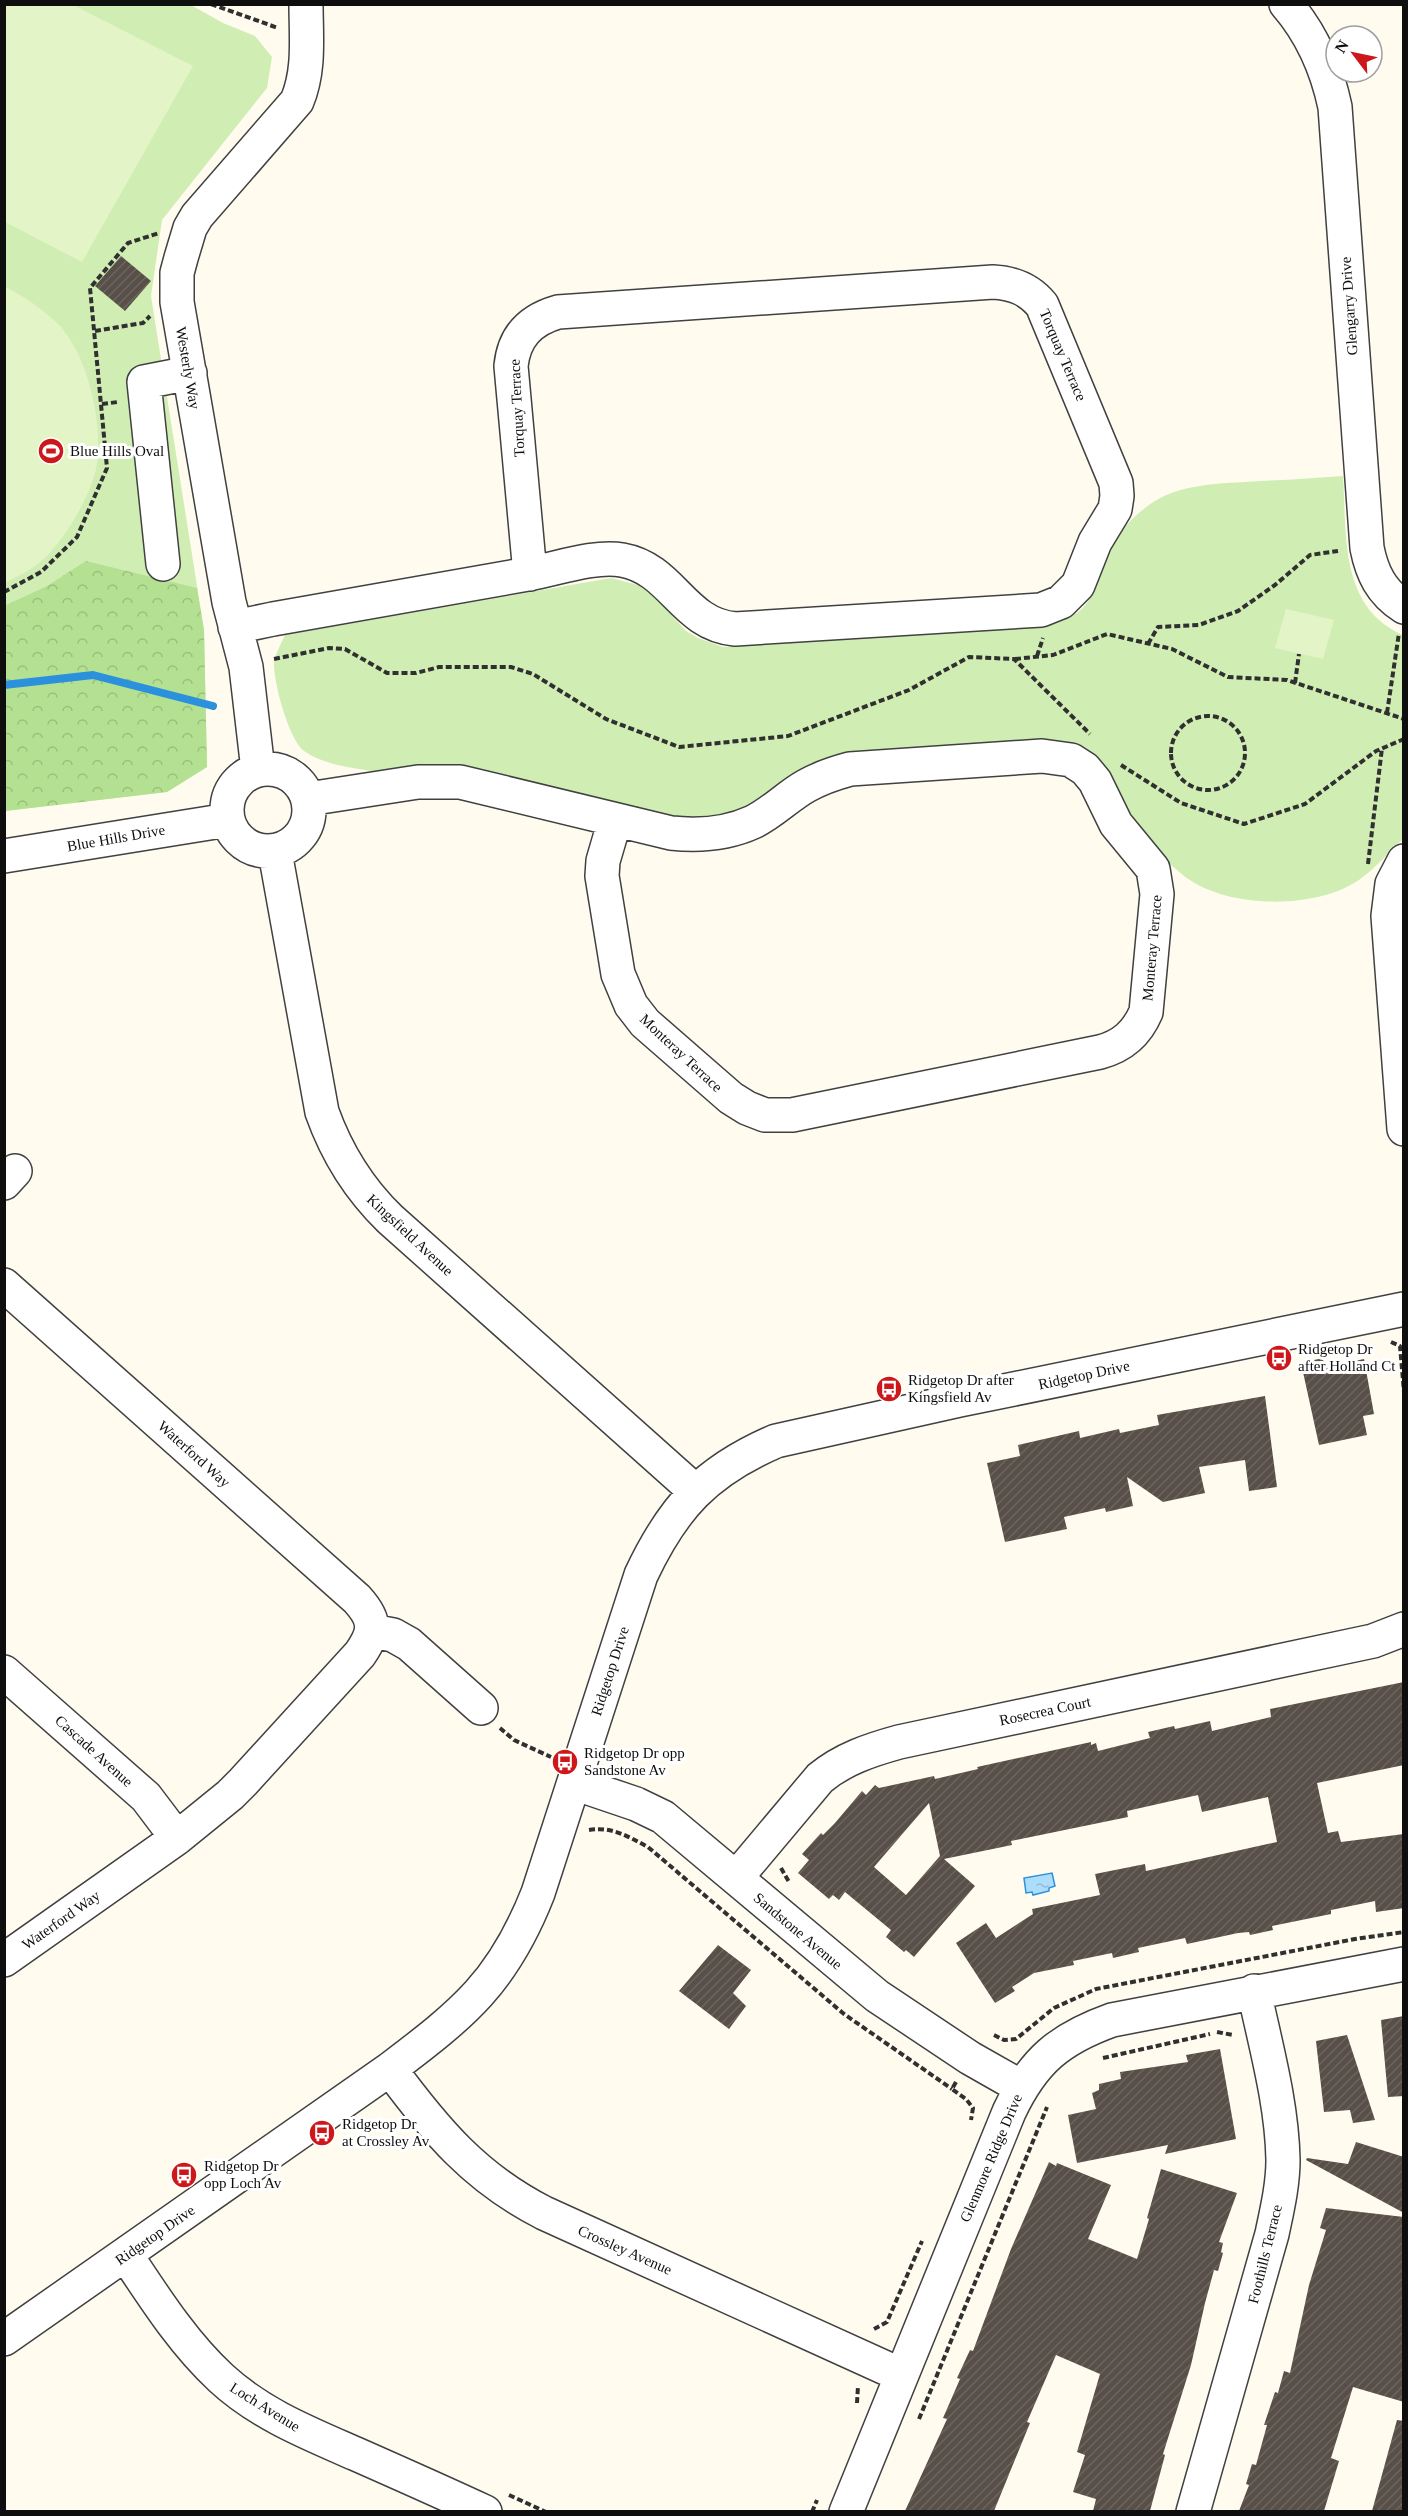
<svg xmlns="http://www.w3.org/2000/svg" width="1408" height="2516" viewBox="0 0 1408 2516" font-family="'Times New Roman',serif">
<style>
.grass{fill:#d0eeb4}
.forest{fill:url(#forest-crowns)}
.pitch{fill:#e3f4c7}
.water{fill:url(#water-ripples);stroke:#2c91dc;stroke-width:1.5}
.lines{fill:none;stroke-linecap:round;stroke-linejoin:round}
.stream{stroke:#2c91dc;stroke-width:8}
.building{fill:url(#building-hatch);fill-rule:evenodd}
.minor-casing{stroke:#414141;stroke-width:36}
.path{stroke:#303030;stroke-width:4;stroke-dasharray:6 3;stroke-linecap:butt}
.minor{stroke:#fff;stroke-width:33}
.labels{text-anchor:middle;stroke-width:6;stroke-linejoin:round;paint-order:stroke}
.street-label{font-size:15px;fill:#0e0e0e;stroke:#fff}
.poi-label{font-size:15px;fill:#0e0e0e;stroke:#fff;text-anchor:start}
</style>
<defs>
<pattern id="forest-crowns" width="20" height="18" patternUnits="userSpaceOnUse" patternTransform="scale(1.5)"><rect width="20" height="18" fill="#b3e191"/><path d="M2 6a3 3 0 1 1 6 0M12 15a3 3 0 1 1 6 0" fill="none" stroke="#99c07c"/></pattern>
<pattern id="water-ripples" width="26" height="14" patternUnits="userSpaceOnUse" patternTransform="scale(1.5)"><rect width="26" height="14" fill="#adddfd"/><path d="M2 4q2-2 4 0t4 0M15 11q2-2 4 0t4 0" fill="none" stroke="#94bcd8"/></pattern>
<pattern id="building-hatch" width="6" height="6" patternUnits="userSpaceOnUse" patternTransform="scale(1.5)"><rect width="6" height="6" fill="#584f49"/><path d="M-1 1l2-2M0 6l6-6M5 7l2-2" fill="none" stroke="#6b645f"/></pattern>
</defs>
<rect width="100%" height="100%" fill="#fffcef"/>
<path class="grass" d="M 4,5 L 191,5 L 223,23 L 255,36 L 272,57 L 267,88 L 162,220 L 151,296 L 204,630 L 207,767 L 167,792 L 5,811 Z
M 1343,476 C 1347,535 1339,607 1403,635 L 1403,839 C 1389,852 1375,869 1359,880 C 1315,910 1227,909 1184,876 C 1141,841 1109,789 1075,746 L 766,799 L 718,819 L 669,818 L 365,770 C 345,767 321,763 304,751 C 289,740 274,684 274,665 C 274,656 281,644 285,635 L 611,578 L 638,585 L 650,591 L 686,631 L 698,638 L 723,647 L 1051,625 C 1092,612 1090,597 1104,563 C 1113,541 1126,522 1145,508 C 1177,482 1221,484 1260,481 C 1287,480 1315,478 1343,476 Z"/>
<path class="forest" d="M 86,561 L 197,588 L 204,630 L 207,767 L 167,792 L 5,811 L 4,606 L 47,586 Z"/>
<path class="pitch" d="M 4,5 L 73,5 L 193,66 L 82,262 L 5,222 Z
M 4,286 C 25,297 43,309 60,326 C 89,358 104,427 96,469 C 90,497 62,545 40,562 C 30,571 16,577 5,583 Z
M 1286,609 L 1334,620 L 1323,659 L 1275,648 Z"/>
<path class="water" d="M 1052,1873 L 1055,1886 L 1049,1888 L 1049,1891 L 1033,1895 L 1032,1892 L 1026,1893 L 1024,1878 Z"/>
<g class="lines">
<path class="stream" d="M 4,685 L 93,675 L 213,706"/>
</g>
<path class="building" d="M 121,256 L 151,281 L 125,311 L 95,286 Z
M 1323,1358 L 1324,1368 L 1364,1359 L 1374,1414 L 1363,1416 L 1367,1435 L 1319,1445 L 1301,1363 Z
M 1265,1396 L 1277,1487 L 1249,1491 L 1245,1460 L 1199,1467 L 1205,1493 L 1163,1502 L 1127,1477 L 1133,1506 L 1106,1512 L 1105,1508 L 1064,1517 L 1067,1529 L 1005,1542 L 987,1463 L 1020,1456 L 1018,1445 L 1079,1431 L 1080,1438 L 1119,1429 L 1120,1433 L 1159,1425 L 1157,1415 Z
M 1404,1682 L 1404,1765 L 1317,1783 L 1328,1833 L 1338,1831 L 1341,1842 L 1404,1834 L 1404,1908 L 1376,1912 L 1375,1901 L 1331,1910 L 1331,1914 L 1272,1926 L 1273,1930 L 1250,1935 L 1249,1932 L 1238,1933 L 1187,1944 L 1185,1938 L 1138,1948 L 1139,1952 L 1113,1958 L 1112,1953 L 1073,1961 L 1074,1965 L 1034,1973 L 1012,1987 L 1015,1991 L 995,2003 L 956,1943 L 986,1923 L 996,1938 L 1033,1914 L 1032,1909 L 1100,1895 L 1095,1874 L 1145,1864 L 1146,1871 L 1277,1842 L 1268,1797 L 1202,1812 L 1198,1795 L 1127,1811 L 1128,1817 L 1011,1841 L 1012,1845 L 944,1859 L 975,1886 L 914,1957 L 906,1950 L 904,1952 L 886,1937 L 891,1930 L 845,1892 L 839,1900 L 833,1895 L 829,1899 L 798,1873 L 809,1860 L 802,1854 L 821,1833 L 823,1835 L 835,1823 L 862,1791 L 866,1795 L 875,1785 L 879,1788 L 934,1776 L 935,1779 L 978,1769 L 977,1767 L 1091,1742 L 1091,1745 L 1096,1743 L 1098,1751 L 1150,1738 L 1148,1732 L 1174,1726 L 1175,1729 L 1210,1721 L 1212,1731 L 1271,1717 L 1270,1709 ZM 929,1803 L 940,1856 L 906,1895 L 874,1867 Z
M 718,1945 L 751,1970 L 733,1993 L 746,2006 L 729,2029 L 679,1991 Z
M 1404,2016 L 1404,2096 L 1388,2097 L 1381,2020 Z
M 1347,2035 L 1375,2120 L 1353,2123 L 1350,2110 L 1324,2112 L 1316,2041 Z
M 1220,2049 L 1236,2139 L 1165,2154 L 1168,2145 L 1077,2163 L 1068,2115 L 1096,2109 L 1092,2093 L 1099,2090 L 1099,2084 L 1121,2079 L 1120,2072 L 1188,2062 L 1186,2055 Z
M 1356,2142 L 1404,2157 L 1404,2213 L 1306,2160 L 1307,2158 L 1348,2164 Z
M 1049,2162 L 1056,2166 L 1057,2163 L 1111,2185 L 1088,2239 L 1137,2259 L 1149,2219 L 1147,2218 L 1161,2169 L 1237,2193 L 1219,2242 L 1223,2243 L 1221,2252 L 1223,2253 L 1218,2271 L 1214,2270 L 1205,2303 L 1191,2365 L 1163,2454 L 1165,2455 L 1150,2511 L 1093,2511 L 1096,2499 L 1073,2492 L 1085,2455 L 1077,2452 L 1100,2374 L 1056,2355 L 1027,2422 L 1030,2423 L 994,2511 L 905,2511 L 947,2419 L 943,2418 L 960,2379 L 957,2378 L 970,2350 L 973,2351 L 1011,2249 Z
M 1326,2208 L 1404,2217 L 1404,2402 L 1353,2387 L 1331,2458 L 1339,2461 L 1324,2511 L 1239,2511 L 1249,2485 L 1246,2484 L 1252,2464 L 1256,2465 L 1267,2425 L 1264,2425 L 1275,2392 L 1278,2393 L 1284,2371 L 1290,2373 L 1309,2285 L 1326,2230 L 1320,2228 Z
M 1397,2420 L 1404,2421 L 1404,2511 L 1372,2511 Z"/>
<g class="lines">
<defs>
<path id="minor" d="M 1286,4 C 1312,34 1327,69 1335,107 L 1367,548 C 1372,573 1381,592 1404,607
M 163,564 L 144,382 L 190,373
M 235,627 L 273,619 C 358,604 443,589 528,574 C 556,569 595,555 622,560 C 673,569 682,624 735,629 L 1041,610 L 1061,602 L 1078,585 L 1095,542 L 1115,509 L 1117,496 L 1116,483 L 1042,305 C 1029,289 1013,283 993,282 L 558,312 C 530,320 514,337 511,366 L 530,574
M227 810a41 41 0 1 1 82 0a41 41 0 1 1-82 0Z
M 258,770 L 246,667 L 229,602 L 177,302 L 177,273 L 181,258 L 190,228 L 197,216 L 297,101 C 310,70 306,37 306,4
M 308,799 L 418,782 L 460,782 L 671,833 C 699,836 727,834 753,822 C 772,813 788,796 806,786 C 820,778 835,773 850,769 L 1042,756 L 1071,760 L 1085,769 L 1095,781 L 1116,824 L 1153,869 L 1157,894 L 1146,1012 C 1137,1033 1123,1046 1100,1052 L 792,1115 L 765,1115 L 747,1108 L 731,1098 L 645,1023 L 631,1005 L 618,974 L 602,876 L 603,861 L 615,820
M 275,852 L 322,1112 C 337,1154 358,1188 390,1219 L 695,1491
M 4,856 L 228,820
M 1404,861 L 1392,884 L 1388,916 L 1404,1129
M 4,1183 L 15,1171
M 4,1285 L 357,1599 C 376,1620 376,1631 360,1654 L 243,1782 L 230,1795 L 177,1838 L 4,1960
M 372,1631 L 393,1635 L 409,1644 L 481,1708
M 4,1672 L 146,1797 L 177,1838
M 574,1783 L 636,1804 L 663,1817 L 877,1996 L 970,2058 L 1021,2087
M 736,1878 L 820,1778 C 843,1759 870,1750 899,1742 L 1373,1641 L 1404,1629
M 390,2069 C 435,2130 475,2178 544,2213 L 901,2375
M 126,2255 C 154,2297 183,2343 221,2378 C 260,2414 308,2433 356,2454 C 399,2473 442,2492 485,2512
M 4,2339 L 390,2069 C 464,2013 503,1982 538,1893 L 641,1575 C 673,1507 706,1471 776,1441 L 960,1400 L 1404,1309
M 846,2512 L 1009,2112 C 1033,2061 1059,2039 1112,2020 L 1404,1964
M 1193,2512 L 1272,2234 C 1277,2210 1283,2185 1283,2160 C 1282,2104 1266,2047 1254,1991"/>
</defs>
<use href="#minor" class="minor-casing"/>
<path class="path" d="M 211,4 L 278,28
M 95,331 L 143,323 L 150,316
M 102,404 L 118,402
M 4,592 L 41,572 L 77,537 L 107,468 L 90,288 L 128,243 L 159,233
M 1148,644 L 1158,627 L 1199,625 L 1238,611 L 1275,585 L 1310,555 L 1338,551
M 1037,656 L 1043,638
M 274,659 L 329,648 L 345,649 L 387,673 L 416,673 L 439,667 L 511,667 L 533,674 L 606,719 L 679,747 L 788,736 L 909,690 L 969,657 L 1014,659 L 1090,734
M 1015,659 L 1053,655 L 1107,634 L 1172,649 L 1228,677 L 1287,680 L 1404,719
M 1295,683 L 1299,654
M 1387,713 L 1399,633
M1171 753a37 37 0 1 1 74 0a37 37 0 1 1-74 0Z
M 1121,765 L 1181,803 L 1244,824 L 1305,804 L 1376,751 L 1404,739
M 1368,864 L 1382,748
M 1391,1342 L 1400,1346 L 1404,1392
M 500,1728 L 514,1740 L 551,1757
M 589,1830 C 612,1826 629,1837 648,1847 L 844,2014 L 952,2089
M 781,1868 L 789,1882
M 1217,2032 L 1233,2035
M 994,2035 L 1004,2040 L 1016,2039 L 1054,2008 L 1096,1989 L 1355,1939 L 1404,1932
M 1103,2058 L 1210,2034
M 956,2082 L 952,2089 L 966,2099 L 973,2108 L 971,2120
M 874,2329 L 887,2322 L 922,2241
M 857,2403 L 858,2386
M 919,2419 L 1047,2107
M 509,2495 L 546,2512
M 812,2512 L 817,2500"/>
<use href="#minor" class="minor"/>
</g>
<defs>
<symbol id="stadium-disc" viewBox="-11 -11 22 22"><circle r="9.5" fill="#cd171a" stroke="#fff"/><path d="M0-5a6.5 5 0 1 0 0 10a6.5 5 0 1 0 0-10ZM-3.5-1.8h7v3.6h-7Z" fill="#fff"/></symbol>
<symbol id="bus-disc" viewBox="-11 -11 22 22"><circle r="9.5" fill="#cd171a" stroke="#fff"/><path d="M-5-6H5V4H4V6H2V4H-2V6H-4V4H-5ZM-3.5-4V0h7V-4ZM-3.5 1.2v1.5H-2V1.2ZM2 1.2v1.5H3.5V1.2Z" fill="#fff"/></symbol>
</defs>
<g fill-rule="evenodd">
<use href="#stadium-disc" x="36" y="436" width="30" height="30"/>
<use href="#bus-disc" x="1264" y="1343" width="30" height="30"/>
<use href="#bus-disc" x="874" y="1374" width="30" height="30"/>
<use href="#bus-disc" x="550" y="1747" width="30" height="30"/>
<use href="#bus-disc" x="307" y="2118" width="30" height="30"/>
<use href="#bus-disc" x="169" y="2160" width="30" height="30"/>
</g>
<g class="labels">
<g class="street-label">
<text transform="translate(1349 306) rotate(-94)" y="5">Glengarry Drive</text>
<text transform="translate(1063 355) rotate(67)" y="5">Torquay Terrace</text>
<text transform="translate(188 368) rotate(80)" y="5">Westerly Way</text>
<text transform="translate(517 408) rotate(-93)" y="5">Torquay Terrace</text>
<text transform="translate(116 838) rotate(-10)" y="5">Blue Hills Drive</text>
<text transform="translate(1152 948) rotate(-85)" y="5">Monteray Terrace</text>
<text transform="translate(681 1053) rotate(43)" y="5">Monteray Terrace</text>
<text transform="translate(410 1235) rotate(43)" y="5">Kingsfield Avenue</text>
<text transform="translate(1084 1375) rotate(-12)" y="5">Ridgetop Drive</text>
<text transform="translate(194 1454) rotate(42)" y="5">Waterford Way</text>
<text transform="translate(610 1671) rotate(-72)" y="5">Ridgetop Drive</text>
<text transform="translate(1045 1711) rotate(-12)" y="5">Rosecrea Court</text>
<text transform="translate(94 1751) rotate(42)" y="5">Cascade Avenue</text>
<text transform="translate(61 1920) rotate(-35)" y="5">Waterford Way</text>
<text transform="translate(798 1931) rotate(40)" y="5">Sandstone Avenue</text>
<text transform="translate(991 2158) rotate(-67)" y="5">Glenmore Ridge Drive</text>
<text transform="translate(155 2235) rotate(-35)" y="5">Ridgetop Drive</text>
<text transform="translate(625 2250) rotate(24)" y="5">Crossley Avenue</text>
<text transform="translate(1265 2254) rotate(-76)" y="5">Foothills Terrace</text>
<text transform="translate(265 2407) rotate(32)" y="5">Loch Avenue</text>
</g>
<g class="poi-label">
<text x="70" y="456">Blue Hills Oval</text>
<text x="1298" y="1354">Ridgetop Dr<tspan x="1298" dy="17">after Holland Ct</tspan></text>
<text x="908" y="1385">Ridgetop Dr after<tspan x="908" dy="17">Kingsfield Av</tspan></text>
<text x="584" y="1758">Ridgetop Dr opp<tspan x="584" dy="17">Sandstone Av</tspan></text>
<text x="342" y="2129">Ridgetop Dr<tspan x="342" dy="17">at Crossley Av</tspan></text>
<text x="204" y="2171">Ridgetop Dr<tspan x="204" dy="17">opp Loch Av</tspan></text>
</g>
</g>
<rect width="1408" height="2516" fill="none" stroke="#0e0e0e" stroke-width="12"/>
<g transform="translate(1354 54) rotate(302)"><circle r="28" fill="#ffffff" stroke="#9f9f9f" stroke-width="1.5"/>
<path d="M0-4.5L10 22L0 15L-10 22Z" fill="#cd171a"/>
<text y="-9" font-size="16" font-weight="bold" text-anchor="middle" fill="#0e0e0e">N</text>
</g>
</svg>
